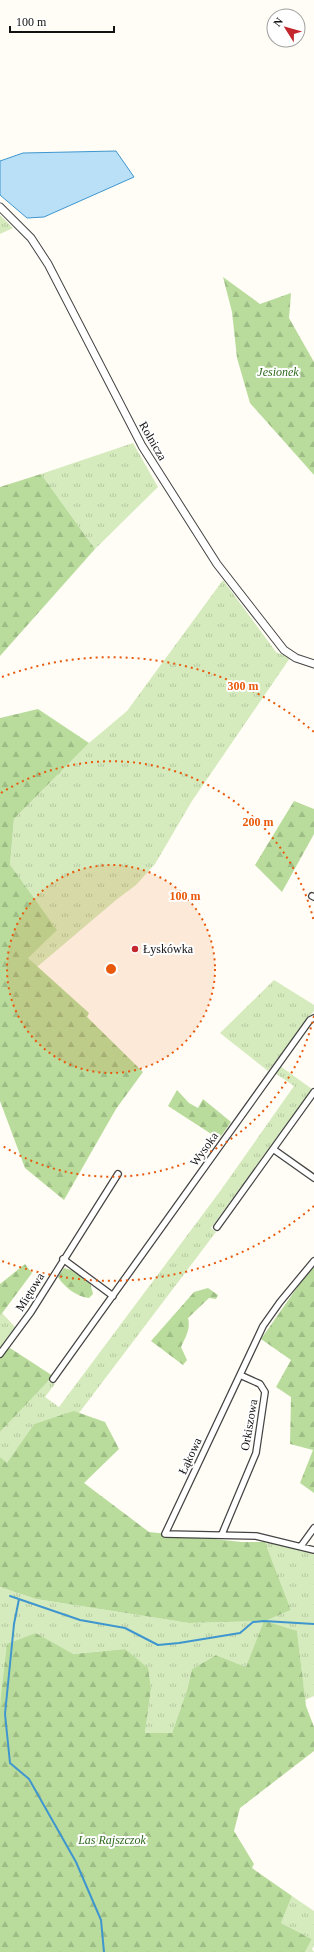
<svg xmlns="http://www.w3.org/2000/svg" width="314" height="1952" viewBox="0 0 314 1952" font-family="Georgia,serif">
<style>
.grass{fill:url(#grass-tufts)}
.forest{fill:url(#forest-firs)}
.water{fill:#b9e0f7;stroke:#3f96cf}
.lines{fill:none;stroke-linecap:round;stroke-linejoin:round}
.stream{stroke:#3f96cf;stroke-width:2}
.minor-casing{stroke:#444;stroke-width:8}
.tertiary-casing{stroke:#444;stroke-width:9}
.minor{stroke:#fff;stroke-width:5.5}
.tertiary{stroke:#fff;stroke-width:7}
.ring{fill:none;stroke:#e8590c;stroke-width:2;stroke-dasharray:2 4}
.poi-dot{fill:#c4262e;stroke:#fff;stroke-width:1.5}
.labels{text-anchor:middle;stroke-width:4;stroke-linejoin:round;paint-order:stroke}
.park-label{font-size:12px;font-style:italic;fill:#2f6b1f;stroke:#fff}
.street-label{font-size:12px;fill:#111;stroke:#fff}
.poi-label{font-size:12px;fill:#111;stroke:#fff;text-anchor:start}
.centre{fill:#e8590c;stroke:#fff;stroke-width:2}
.ring-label{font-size:12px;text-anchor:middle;font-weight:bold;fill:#e8590c;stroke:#fff;stroke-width:4;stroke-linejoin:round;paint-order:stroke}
</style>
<defs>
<pattern id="grass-tufts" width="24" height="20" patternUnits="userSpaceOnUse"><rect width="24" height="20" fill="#d5ebbd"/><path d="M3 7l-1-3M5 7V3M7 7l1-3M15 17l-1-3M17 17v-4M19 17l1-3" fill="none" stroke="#b6c8a1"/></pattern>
<pattern id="forest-firs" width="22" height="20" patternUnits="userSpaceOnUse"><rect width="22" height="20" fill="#b9dc9c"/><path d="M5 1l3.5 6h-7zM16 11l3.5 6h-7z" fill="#9ebc85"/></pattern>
</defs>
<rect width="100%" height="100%" fill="#fffdf5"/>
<path class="grass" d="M 0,215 L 13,228 L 0,234 Z
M 133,443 L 158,487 L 95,549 L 41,474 Z
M 223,580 L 276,652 L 290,658 L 192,801 L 155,864 L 136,885 L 116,900 L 37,967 L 28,958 L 10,865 L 14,819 L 89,743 L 127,711 Z
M 274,980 L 314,1005 L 314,1011 L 268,1071 L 220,1033 Z
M 280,1066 L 312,1089 L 211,1228 L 216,1232 L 79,1413 L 74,1412 L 34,1424 L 7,1464 L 0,1457 L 0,1432 L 48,1381 L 55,1384 L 45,1397 L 59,1407 L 221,1190 L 294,1086 L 275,1073 Z
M 2,1313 L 16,1328 L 0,1350 L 0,1316 Z
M 265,1542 L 314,1554 L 314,1696 L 305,1700 L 297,1631 L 246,1667 L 216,1655 L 192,1669 L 187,1690 L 172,1733 L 145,1733 L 151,1689 L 125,1649 L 72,1654 L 36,1633 L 2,1694 L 0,1705 L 0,1587 L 36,1599 L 189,1623 L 264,1621 L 291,1610 Z
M 292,1896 L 314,1911 L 314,1946 L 312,1949 L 314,1952 L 305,1952 L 312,1939 L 281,1923 Z"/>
<path class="forest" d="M 223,277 L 260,304 L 291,293 L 289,318 L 314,362 L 314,475 L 250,403 L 237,358 L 232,312 Z
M 41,474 L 95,549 L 0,656 L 0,487 Z
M 38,709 L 89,743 L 14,819 L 10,865 L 57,930 L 28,958 L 89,1013 L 87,1017 L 143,1072 L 116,1109 L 64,1200 L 25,1168 L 0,1101 L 0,718 Z
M 294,801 L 314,809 L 314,834 L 282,892 L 255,865 Z
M 177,1090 L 189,1103 L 198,1108 L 203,1099 L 231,1122 L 219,1139 L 168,1106 Z
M 25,1264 L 32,1273 L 0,1316 L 0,1284 Z
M 314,1267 L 314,1493 L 300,1483 L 313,1450 L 290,1444 L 291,1397 L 276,1387 L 291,1360 L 261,1339 L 301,1282 Z
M 64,1268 L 74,1271 L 90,1282 L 93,1294 L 89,1298 C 77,1297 64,1287 58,1277 Z
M 208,1288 L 218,1295 L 216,1299 L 209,1298 L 188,1318 C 191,1329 185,1338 181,1347 L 187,1360 L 183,1365 L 151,1341 L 194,1292 Z
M 10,1348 L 53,1376 L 0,1432 L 0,1355 Z
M 74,1411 L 105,1422 L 119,1449 L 84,1483 L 149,1532 L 242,1542 L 265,1542 L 291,1610 L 265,1621 L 297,1631 L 306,1706 L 314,1727 L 314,1751 L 240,1808 L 234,1831 L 254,1864 L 252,1868 L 292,1896 L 281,1923 L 312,1939 L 305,1952 L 0,1952 L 0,1705 L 7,1644 L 36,1633 L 73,1654 L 125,1649 L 148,1668 L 151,1689 L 145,1733 L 172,1733 L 187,1690 L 192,1669 L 216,1655 L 246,1667 L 264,1621 L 189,1623 L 36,1599 L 0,1587 L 0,1457 L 7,1463 L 34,1424 Z"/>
<path class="water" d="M 116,151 L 134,177 L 44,217 L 27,218 L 0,195 L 0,161 L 23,153 Z"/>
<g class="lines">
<path class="stream" d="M 10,1596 L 80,1620 L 125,1628 L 158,1645 L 179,1643 L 240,1633 L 253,1622 L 264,1621 L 314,1624
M 19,1599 L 14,1624 L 5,1714 L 10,1763 L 29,1779 L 76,1862 L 101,1920 L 104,1952"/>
<defs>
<path id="minor" d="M 312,896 L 314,897
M 273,1149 L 314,1178
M 217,1227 L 314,1092
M 63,1259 L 113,1296
M 314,1261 L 280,1302 L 263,1326 L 165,1534 L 256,1536 L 314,1550
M 0,1354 L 31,1312 L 118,1174
M 53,1379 L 310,1020 L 314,1018
M 222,1534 L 256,1453 L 265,1392 L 260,1384 L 240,1375
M 301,1546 L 314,1528"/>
<path id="tertiary" d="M 0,207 L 31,238 L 48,264 L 142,446 L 217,564 L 284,650 L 296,658 L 314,664"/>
</defs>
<use href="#minor" class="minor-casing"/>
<use href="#tertiary" class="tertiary-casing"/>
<use href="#minor" class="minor"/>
<use href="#tertiary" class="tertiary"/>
</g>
<circle cx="111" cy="969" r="104" fill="#e8590c" fill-opacity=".12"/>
<g class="ring">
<circle cx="111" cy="969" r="104"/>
<path d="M314 1016A208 208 0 0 1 1 1145M1 793A208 208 0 0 1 314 922"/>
<path d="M314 1206A312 312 0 0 1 2 1261M2 677A312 312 0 0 1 314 732"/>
</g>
<circle class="poi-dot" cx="135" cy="949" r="4"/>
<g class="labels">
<g class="park-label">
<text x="278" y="376">Jesionek</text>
<text x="112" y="1844">Las Rajszczok</text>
</g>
<g class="street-label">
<text transform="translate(153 441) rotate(60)" y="4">Rolnicza</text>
<text transform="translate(204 1149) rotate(-54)" y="4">Wysoka</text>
<text transform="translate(30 1292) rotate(-58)" y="4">Miętowa</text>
<text transform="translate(249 1425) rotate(-80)" y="4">Orkiszowa</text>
<text transform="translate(190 1456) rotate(-65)" y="4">Łąkowa</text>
</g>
<g class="poi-label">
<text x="143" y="953">Łyskówka</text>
</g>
</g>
<circle cx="111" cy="969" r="6" class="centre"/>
<g class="ring-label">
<text x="243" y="690">300 m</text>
<text x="258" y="826">200 m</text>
<text x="185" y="900">100 m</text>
</g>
<g transform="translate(286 28) rotate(307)"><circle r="19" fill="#ffffff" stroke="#a0a0a0"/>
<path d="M0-3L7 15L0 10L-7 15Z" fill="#c4262e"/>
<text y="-6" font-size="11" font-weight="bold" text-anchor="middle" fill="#111111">N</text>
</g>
<path d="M10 26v6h104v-6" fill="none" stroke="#111111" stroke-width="2"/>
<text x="16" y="26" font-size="12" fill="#111111" stroke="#ffffff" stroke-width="3" paint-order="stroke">100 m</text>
</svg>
